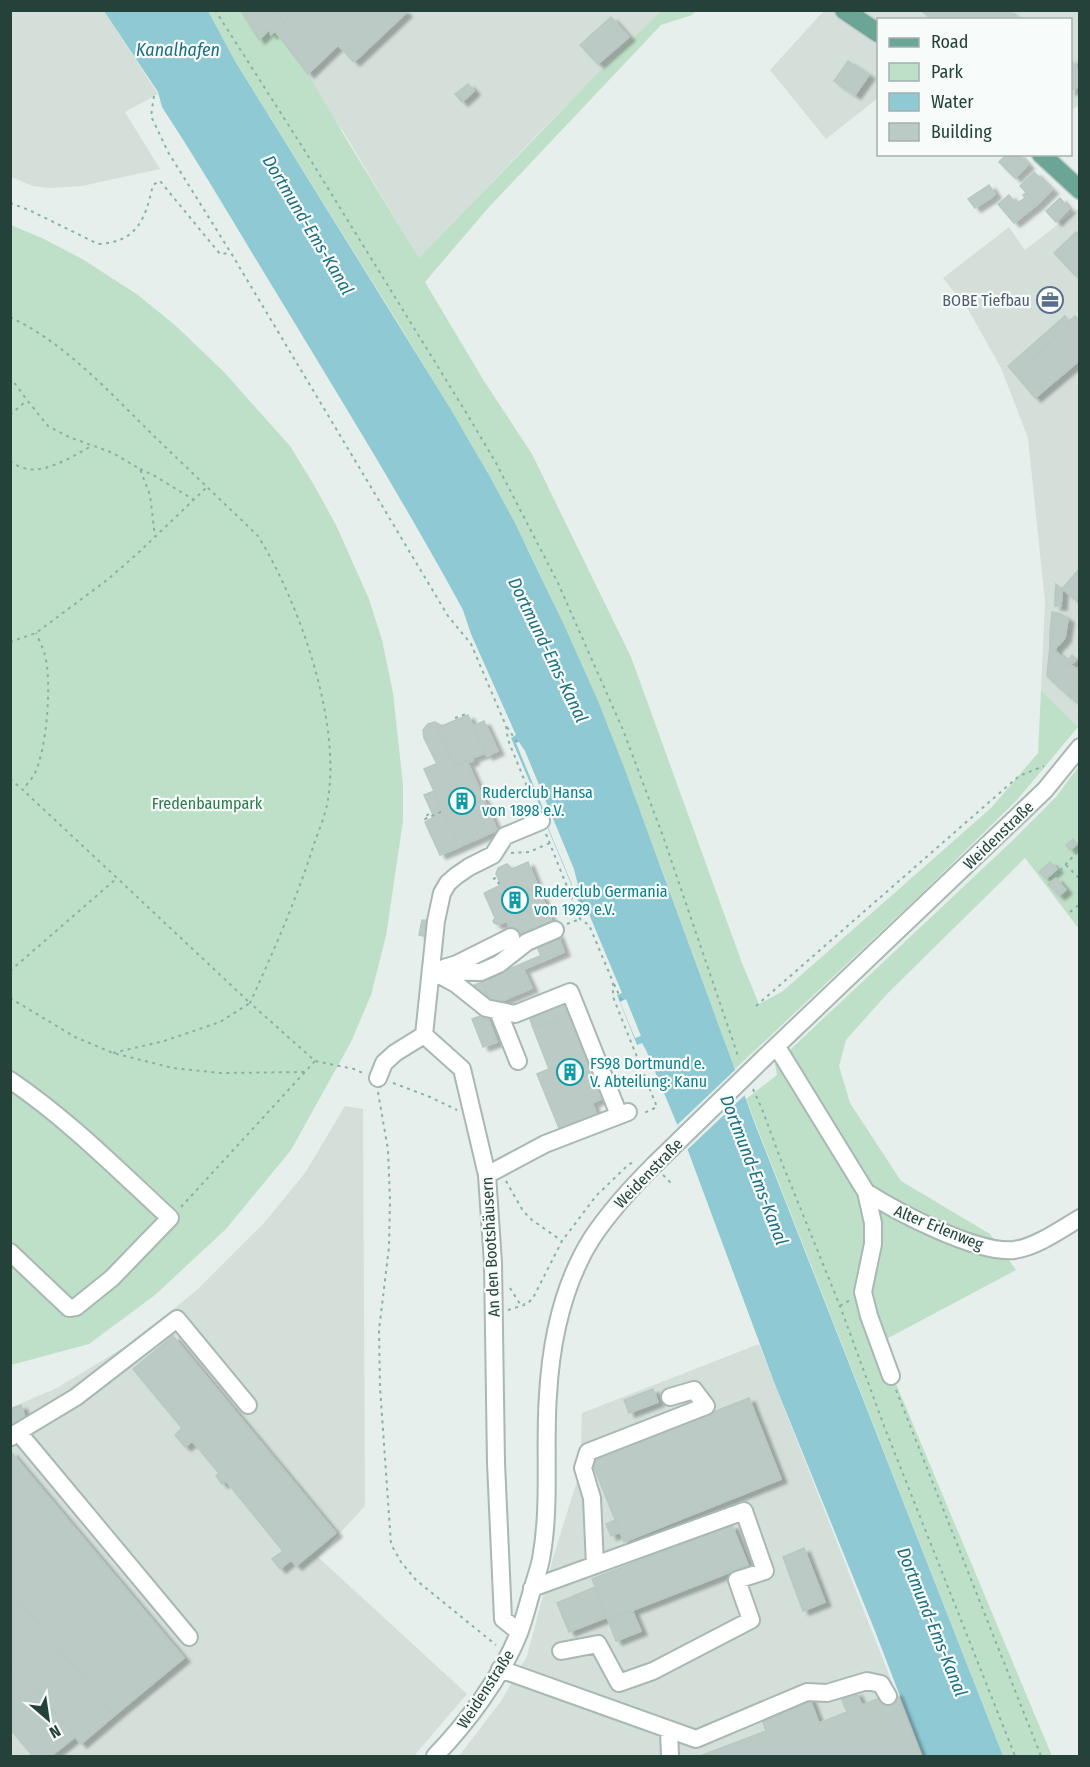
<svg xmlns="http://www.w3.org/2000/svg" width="1090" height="1767" viewBox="0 0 1090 1767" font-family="'Fira Sans Condensed',sans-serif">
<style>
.built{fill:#d4dfda}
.green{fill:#bfe0c8}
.water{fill:#8ec9d4}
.pier{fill:#e6efeb}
.building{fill:#bbcac4;stroke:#b8c9c2;stroke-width:1.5;filter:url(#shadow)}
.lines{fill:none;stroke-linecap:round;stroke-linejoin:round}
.minor-casing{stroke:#a8b8b2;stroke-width:20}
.major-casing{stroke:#c2cac8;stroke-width:21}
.path{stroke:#86b3a5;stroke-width:2;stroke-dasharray:3 4.5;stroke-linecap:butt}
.minor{stroke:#fff;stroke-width:16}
.major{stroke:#6aa596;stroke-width:18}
.minor-bridge-casing{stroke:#a8b8b2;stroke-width:20;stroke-linecap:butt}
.minor-bridge{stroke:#fff;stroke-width:16}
.labels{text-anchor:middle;stroke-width:4.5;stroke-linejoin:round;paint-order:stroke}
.service-label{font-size:16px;fill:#4e5e75;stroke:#f7fbf9;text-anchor:end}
.culture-label{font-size:16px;fill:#0d838f;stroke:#f7fbf9;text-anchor:start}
.park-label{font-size:16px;fill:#2d7a4b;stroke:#f7fbf9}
.street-label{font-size:16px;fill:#24423a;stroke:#f7fbf9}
.water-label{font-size:18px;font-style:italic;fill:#1c6f80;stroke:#f7fbf9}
</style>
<defs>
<filter id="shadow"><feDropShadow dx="6" dy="4" stdDeviation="1.5" flood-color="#0004"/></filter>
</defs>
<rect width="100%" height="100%" fill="#e6efeb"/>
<path class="built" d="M 10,11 L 104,11 L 158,94 L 125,112 L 160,169 L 82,186 L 51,188 L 33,186 L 11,177 Z
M 241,11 L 661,11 L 535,137 L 419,259 L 343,131 L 259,40 Z
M 826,11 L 1079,11 L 1079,105 L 1071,110 L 1070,20 L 878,20 L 878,98 L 826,139 L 770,70 L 821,14 Z
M 1079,208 L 1080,726 L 1078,727 L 1041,690 L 1045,602 L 1028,438 L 1001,368 L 969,311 L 943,278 L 1009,227 L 1025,250 Z
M 345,1106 L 363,1109 L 365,1506 L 318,1557 L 467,1694 L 414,1756 L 11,1756 L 10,1408 L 57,1388 L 136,1340 L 198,1289 L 264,1223 L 305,1173 Z
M 759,1344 L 921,1756 L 459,1756 L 501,1701 L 527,1656 L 553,1558 L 580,1471 L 582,1413 Z"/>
<path class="green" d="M 208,11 L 241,11 L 259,40 L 269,30 L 271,34 L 275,31 L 308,74 L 345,137 L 419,258 L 595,76 L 661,11 L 696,11 L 692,15 L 661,25 L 489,207 L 425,282 L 484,381 L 532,454 L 631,657 L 742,963 L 759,1004 L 783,991 L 991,808 L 1038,753 L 1041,690 L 1078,727 L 1017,800 L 917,898 L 735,1069 C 666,884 605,699 514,522 C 481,457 441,394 403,331 C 347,241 291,151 235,61 Z
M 11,225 L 42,238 L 84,260 L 138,295 L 176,326 L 224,372 L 290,446 L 314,485 L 336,525 L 369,599 L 382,640 L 393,693 L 403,785 L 403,821 L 386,936 L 371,995 L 351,1042 L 291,1150 L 226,1229 L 155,1295 L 89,1344 L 11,1365 Z
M 1079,766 L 1079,929 L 1025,858 L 887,994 L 846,1040 L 839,1066 L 850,1103 L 901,1181 L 990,1234 L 1016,1270 L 879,1343 L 1052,1756 L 1003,1756 L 746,1099 L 777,1075 L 775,1064 L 1012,841 L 1056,797 Z"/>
<path class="water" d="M 104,11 L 208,11 L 235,61 L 450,408 L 489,475 L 514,521 L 564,625 L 598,701 L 625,770 L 755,1124 L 1003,1756 L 923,1756 L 875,1631 L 774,1382 L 687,1148 L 646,1050 L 642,1043 L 637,1045 L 617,995 L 622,993 L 584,902 L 579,903 L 546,824 L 545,818 L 511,738 L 516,735 L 471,634 L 463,610 C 408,509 348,411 288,312 C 246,244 206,174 162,107 L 158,92 Z"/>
<path class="pier" d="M 519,742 L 525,751 L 574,869 L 578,885 L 573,887 L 547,825 L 547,818 L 516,743 Z
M 626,999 L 641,1036 L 635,1038 L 620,1002 Z
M 737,1068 L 747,1093 L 685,1152 L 675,1127 Z"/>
<path class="building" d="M 275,10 L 285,22 L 271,35 L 269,30 L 259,40 L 241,11 Z
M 277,10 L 297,10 L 285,22 L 276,12 Z
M 297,10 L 403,10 L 406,13 L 354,62 L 338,45 L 308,74 L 275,31 Z
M 921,10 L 1007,10 L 1019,20 L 932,20 Z
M 611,17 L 629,37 L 598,64 L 580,45 Z
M 1071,59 L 1080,74 L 1080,86 L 1070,91 Z
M 848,61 L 869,75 L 855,95 L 834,81 Z
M 468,84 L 474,91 L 462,102 L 455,94 Z
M 1007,154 L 1018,154 L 1028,165 L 1015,178 L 999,162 Z
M 1034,172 L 1052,190 L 1038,204 L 1020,186 Z
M 989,185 L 995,194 L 989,199 L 983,189 Z
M 983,189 L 989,199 L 975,208 L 968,199 Z
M 1026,193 L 1038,204 L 1014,223 L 998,204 L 1009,195 L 1016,204 L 1025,198 L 1023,195 Z
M 1060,198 L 1069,209 L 1056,222 L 1046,211 Z
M 1076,232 L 1080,236 L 1080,273 L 1076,276 L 1054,253 Z
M 1065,316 L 1069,322 L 1067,324 L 1069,326 L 1015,374 L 1008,366 Z
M 1075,316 L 1080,321 L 1080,360 L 1035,398 L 1015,374 L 1069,326 L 1067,324 Z
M 1080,568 L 1080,595 L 1076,600 L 1062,589 Z
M 1056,584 L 1062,589 L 1062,592 L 1055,593 Z
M 1062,592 L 1061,606 L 1055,606 L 1055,593 Z
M 1052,612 L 1061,614 L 1068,619 L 1065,638 L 1059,645 L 1058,644 L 1060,641 L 1050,633 Z
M 1050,633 L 1060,641 L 1055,650 L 1050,646 Z
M 1050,646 L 1068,662 L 1052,681 L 1047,676 Z
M 1072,655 L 1076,659 L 1071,664 L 1067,661 Z
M 1068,662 L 1079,671 L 1073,677 L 1078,682 L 1074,688 L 1076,690 L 1070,697 L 1052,681 Z
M 1079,671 L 1080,672 L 1080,705 L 1070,697 L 1076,690 L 1074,688 L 1078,682 L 1073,677 Z
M 468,715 L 485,753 L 472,758 L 473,761 L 469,762 L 468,760 L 455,766 L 437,728 Z
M 484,721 L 498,751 L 487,756 L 473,726 Z
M 435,722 L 442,726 L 437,728 L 450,755 L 442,759 L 443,761 L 437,764 L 424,738 L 423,730 L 428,724 Z
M 450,755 L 455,766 L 467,761 L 497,830 L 459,847 L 424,769 L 443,761 L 442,759 Z
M 434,791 L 459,847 L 440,855 L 425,822 L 434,817 L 424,795 Z
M 1073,839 L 1077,844 L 1070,850 L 1066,845 Z
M 528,862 L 554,927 L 516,942 L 507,921 L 498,925 L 494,923 L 493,921 L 495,918 L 484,893 L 501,885 L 496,874 L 498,868 L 507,864 L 512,869 Z
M 1050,862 L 1057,869 L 1046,879 L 1039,872 Z
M 1056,878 L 1066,890 L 1059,896 L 1048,884 Z
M 422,920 L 430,921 L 427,937 L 419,935 Z
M 557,933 L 564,952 L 543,961 L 535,942 Z
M 540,956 L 543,961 L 523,969 L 521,964 Z
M 521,964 L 532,988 L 492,1005 L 482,981 Z
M 482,982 L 486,994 L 477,998 L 472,986 Z
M 569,1000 L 574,1012 L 533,1028 L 529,1016 Z
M 574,1012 L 607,1096 L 592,1103 L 598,1118 L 561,1133 L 537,1074 L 549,1069 L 533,1028 Z
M 486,1014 L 497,1042 L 483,1047 L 472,1019 Z
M 173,1336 L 336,1533 L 296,1566 L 291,1560 L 280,1569 L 272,1559 L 283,1551 L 226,1481 L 222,1484 L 216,1476 L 219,1473 L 192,1441 L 185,1447 L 175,1435 L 182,1428 L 133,1369 Z
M 653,1389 L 658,1402 L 629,1413 L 624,1400 Z
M 749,1398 L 781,1479 L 624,1542 L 591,1460 Z
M 21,1405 L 26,1421 L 10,1427 L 10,1409 Z
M 11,1452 L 184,1658 L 115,1715 L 10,1590 Z
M 615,1520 L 620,1532 L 611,1536 L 606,1524 Z
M 732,1525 L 748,1565 L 608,1620 L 592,1579 Z
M 804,1548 L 825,1602 L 803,1611 L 783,1557 Z
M 595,1587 L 607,1617 L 569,1632 L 557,1603 Z
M 10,1590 L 115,1715 L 81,1744 L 10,1659 Z
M 632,1610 L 641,1631 L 616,1641 L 608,1620 Z
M 10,1659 L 75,1737 L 51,1756 L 33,1756 L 10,1729 Z
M 856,1692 L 862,1705 L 896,1692 L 921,1756 L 700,1756 L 766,1731 L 761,1716 L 809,1697 L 819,1723 L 847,1712 L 841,1698 Z"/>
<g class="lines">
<defs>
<path id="minor" d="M 444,968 L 457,964 L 511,937
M 432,971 L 456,984 L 486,1008 L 515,1014 L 570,992 L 619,1115
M 436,971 L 481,972 L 499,964 L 527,942 L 555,930
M 498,1011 L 518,1061
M 777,1047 L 866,1192 L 873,1223 L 873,1244 L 863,1292 L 869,1316 L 891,1376
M 765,1057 L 1045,790 L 1080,747
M 378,1078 L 384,1063 L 395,1053 L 424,1035
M 10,1080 C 69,1120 118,1170 170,1218 L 112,1278 L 76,1307 L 69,1308 L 10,1252
M 487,1175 L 545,1144 L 628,1112
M 866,1192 C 897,1212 977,1254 1014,1250 C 1036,1247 1060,1230 1080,1218
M 18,1432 L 76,1397 L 177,1319 L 248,1405
M 11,1437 L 18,1432 L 189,1637
M 595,1565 L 592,1498 L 583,1468 L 588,1452 L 706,1406 L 694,1390 L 670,1397
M 532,1588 L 744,1511 L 765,1571 L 737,1580 L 751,1620 L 653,1671 L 619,1683 L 598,1644 L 561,1651
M 519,1632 L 503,1619 L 496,1463 L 493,1263 L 487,1175 L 462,1069 L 424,1035 L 436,921 L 442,893 L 448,883 L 456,876 L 469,867 L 493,855 L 505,836 L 541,821
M 500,1669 L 696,1739 L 807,1692 L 827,1693 L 867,1681 L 881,1684 L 888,1696
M 669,1730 L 670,1756
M 435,1756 C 467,1723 502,1676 519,1633 C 524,1620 527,1607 531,1594 C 534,1582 539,1570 541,1559 C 551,1505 544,1449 548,1395 C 551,1342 563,1284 592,1238 C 610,1211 631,1188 654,1165"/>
<path id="major" d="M 844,10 L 878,33
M 1041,154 L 1080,190"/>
</defs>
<use href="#minor" class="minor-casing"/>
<use href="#major" class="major-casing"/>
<path class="path" d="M 215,10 L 305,151 L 467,414 L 496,463 L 558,583 L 623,730 L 664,839 L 739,1059
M 154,96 L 151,116 L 168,152 L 231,253 L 448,616 L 471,644 L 506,726 L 508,740 L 535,806
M 10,203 L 29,210 L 98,244 C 138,242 145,219 153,185 L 160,181 L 220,254 L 230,253
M 10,317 C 68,345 110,393 155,437 C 189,470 224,503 258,536 C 299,602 341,721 328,799 C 326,815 318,832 313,847 C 296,901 273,952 250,1003 L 315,1061 L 354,1069 L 365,1074
M 10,377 L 27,400 L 48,426 L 69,437 L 113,453 L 140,469 L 150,495 L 155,537
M 10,415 L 26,401
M 10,461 C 15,465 22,468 28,469 C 46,473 78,454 93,445
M 140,469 L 155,476 L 194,500
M 10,642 L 36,633 L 107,580 L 137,554 L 207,487
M 455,718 L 466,714 L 467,715
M 507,727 L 517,742
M 10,779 L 23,790 C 26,785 31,780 34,775 C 47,750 52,682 45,655 C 43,648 39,640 36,633
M 429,814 L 424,817 L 425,819 L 443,811
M 546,834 L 580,919 L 589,925 L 613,982 L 613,997 L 657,1107 L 644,1113
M 511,853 L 529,852 L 550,843
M 1066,865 L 1080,879
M 1055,876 L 1080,849
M 493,879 L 496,878 L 500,886
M 1070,912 L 1080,904
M 567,924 L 580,919 L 582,902 L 575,886
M 10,971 L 117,878 L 23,790
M 614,984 L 622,1001
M 10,998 L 75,1037 L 113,1053 L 173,1068 L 220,1073 L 306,1072
M 756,1006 L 1019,776 L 1044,766
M 113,1053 L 164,1041 L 220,1022 L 250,1003 L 117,878
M 393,1083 L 430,1097 L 457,1110
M 753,1089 L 762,1109 L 782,1163 L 840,1306 L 884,1426 L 1015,1756
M 378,1092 L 388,1150 L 390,1201 L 389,1247 L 379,1330 L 380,1387 L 391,1544 L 401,1562 L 416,1580 L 496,1645
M 663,1175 L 672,1184
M 506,1181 L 523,1211 L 532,1220 L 562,1241
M 181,1207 L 315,1061
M 510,1288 L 520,1304 L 525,1304
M 840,1306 L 850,1300
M 508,1310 L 527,1304 L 533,1298 L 562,1241 L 596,1196 L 629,1164 L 632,1163
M 896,1390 L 1041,1756"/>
<use href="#minor" class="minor"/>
<use href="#major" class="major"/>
<defs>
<path id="minor-bridge" d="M 654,1165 L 765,1057"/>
</defs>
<use href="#minor-bridge" class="minor-bridge-casing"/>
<use href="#minor-bridge" class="minor-bridge"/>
</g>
<defs>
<symbol id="office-ring" viewBox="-11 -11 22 22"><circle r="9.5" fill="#f7fbf9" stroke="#5c6f8a" stroke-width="1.5"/><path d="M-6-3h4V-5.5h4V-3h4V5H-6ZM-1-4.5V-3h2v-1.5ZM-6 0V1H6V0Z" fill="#5c6f8a"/></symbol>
<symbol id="building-ring" viewBox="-11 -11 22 22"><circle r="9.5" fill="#f7fbf9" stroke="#0f9aa8" stroke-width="1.5"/><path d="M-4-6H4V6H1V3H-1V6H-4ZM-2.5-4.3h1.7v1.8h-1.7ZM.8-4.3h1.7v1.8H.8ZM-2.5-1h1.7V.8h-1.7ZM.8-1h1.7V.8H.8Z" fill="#0f9aa8"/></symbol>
</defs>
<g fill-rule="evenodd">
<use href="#office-ring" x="1035" y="285" width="30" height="30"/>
<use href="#building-ring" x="447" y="786" width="30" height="30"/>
<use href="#building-ring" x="500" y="885" width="30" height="30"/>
<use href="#building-ring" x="555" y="1057" width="30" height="30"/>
</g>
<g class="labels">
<g class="service-label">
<text x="1030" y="306">BOBE Tiefbau</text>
</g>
<g class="culture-label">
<text x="482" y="798">Ruderclub Hansa<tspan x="482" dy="18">von 1898 e.V.</tspan></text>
<text x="534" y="897">Ruderclub Germania<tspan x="534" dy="18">von 1929 e.V.</tspan></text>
<text x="590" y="1069">FS98 Dortmund e.<tspan x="590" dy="18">V. Abteilung: Kanu</tspan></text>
</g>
<g class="park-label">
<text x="207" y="809">Fredenbaumpark</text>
</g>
<g class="street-label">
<text transform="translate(998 835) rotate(-44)" y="6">Weidenstraße</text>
<text transform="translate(648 1173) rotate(-46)" y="6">Weidenstraße</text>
<text transform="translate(939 1227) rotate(22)" y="6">Alter Erlenweg</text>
<text transform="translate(490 1247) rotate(-93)" y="6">An den Bootshäusern</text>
<text transform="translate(485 1689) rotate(-57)" y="6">Weidenstraße</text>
</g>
<g class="water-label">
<text x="178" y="56">Kanalhafen</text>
<text transform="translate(308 225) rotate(59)" y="6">Dortmund-Ems-Kanal</text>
<text transform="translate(548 650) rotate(64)" y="6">Dortmund-Ems-Kanal</text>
<text transform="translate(754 1170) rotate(69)" y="6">Dortmund-Ems-Kanal</text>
<text transform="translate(932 1622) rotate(68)" y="6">Dortmund-Ems-Kanal</text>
</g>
</g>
<rect width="1090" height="1767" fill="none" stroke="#24423a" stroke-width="24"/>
<rect x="877" y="18" width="195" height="138" fill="#f7fbf9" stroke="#a3b1ad" stroke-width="1.5"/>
<rect x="889" y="38" width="30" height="9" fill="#6aa596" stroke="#a3b1ad" stroke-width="1.5"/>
<text x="931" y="48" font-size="18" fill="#24423a">Road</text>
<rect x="889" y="63" width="30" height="18" fill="#bfe0c8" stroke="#a3b1ad" stroke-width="1.5"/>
<text x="931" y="78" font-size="18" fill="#24423a">Park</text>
<rect x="889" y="93" width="30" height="18" fill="#8ec9d4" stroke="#a3b1ad" stroke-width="1.5"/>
<text x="931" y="108" font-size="18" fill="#24423a">Water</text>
<rect x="889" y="123" width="30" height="18" fill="#bbcac4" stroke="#a3b1ad" stroke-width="1.5"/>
<text x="931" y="138" font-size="18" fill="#24423a">Building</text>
<g transform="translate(48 1719) rotate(151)" stroke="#f7fbf9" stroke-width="4.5" paint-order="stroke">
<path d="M0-4.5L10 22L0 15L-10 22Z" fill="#24423a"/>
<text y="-9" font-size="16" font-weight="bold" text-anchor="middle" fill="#24423a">N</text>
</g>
</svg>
